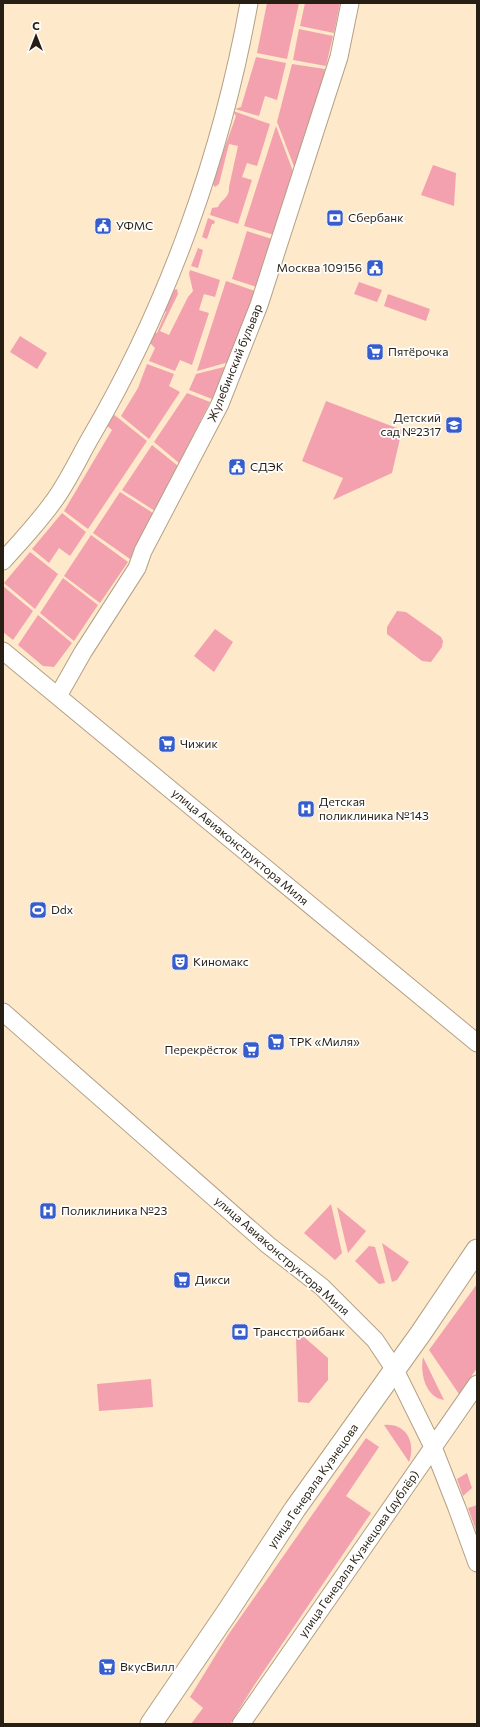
<svg xmlns="http://www.w3.org/2000/svg" width="480" height="1727" viewBox="0 0 480 1727" font-family="Commissioner,sans-serif">
<style>
.green{fill:#f3a1ae}
.lines{fill:none;stroke-linecap:round;stroke-linejoin:round}
.minor-casing{stroke:#b4a184;stroke-width:19}
.major-casing{stroke:#b4a184;stroke-width:23}
.minor{stroke:#fff;stroke-width:17}
.major{stroke:#fff;stroke-width:21}
.labels{text-anchor:middle;stroke-width:3.5;stroke-linejoin:round;paint-order:stroke}
.poi-label{font-size:12px;fill:#271f14;stroke:#fff;text-anchor:start}
.street-label{font-size:12px;fill:#271f14;stroke:#fff}
</style>
<rect width="100%" height="100%" fill="#fee9cb"/>
<path class="green" d="M 267,3 L 299,3 L 287,59 L 257,53 Z
M 305,3 L 340,3 L 334,33 L 300,26 Z
M 299,29 L 333,36 L 326,66 L 293,60 Z
M 256,57 L 286,63 L 277,100 L 265,96 L 259,116 L 235,109 L 241,107 Z
M 292,64 L 325,69 L 318,98 L 295,169 L 277,122 Z
M 233,111 L 270,124 L 257,166 L 247,163 L 242,177 L 252,180 L 238,224 L 210,215 L 212,208 L 218,207 C 221,199 230,198 229,187 L 238,146 L 229,144 L 219,184 L 215,187 L 212,183 L 236,116 Z
M 276,126 L 294,174 L 274,235 L 244,226 Z
M 433,165 L 456,173 L 454,206 L 421,195 Z
M 208,218 L 215,221 L 214,224 L 212,224 L 207,239 L 202,237 Z
M 247,231 L 272,239 L 257,287 L 232,279 Z
M 198,248 L 203,250 L 198,268 L 191,266 Z
M 190,270 L 220,280 L 215,297 L 204,294 L 199,310 L 209,313 L 192,365 L 180,360 L 175,371 L 149,361 L 155,348 L 148,341 L 152,331 L 157,333 L 166,312 L 161,306 L 166,292 L 177,289 L 178,294 L 160,331 L 169,335 L 188,297 L 193,291 L 189,274 Z
M 226,281 L 255,291 L 229,362 L 197,371 Z
M 359,282 L 382,290 L 377,302 L 354,294 Z
M 388,294 L 430,309 L 426,321 L 384,306 Z
M 20,336 L 47,353 L 37,369 L 10,352 Z
M 147,364 L 174,374 L 169,386 L 180,392 L 149,439 L 121,416 L 138,388 Z
M 228,366 L 212,399 L 189,390 L 196,374 Z
M 187,393 L 210,402 L 179,463 L 154,442 Z
M 326,401 L 402,430 L 392,473 L 333,500 L 343,478 L 302,461 Z
M 112,413 L 147,441 L 88,529 L 64,511 L 112,430 L 105,424 Z
M 152,445 L 178,466 L 155,511 L 122,490 Z
M 120,492 L 153,513 L 130,559 L 93,533 Z
M 62,513 L 86,532 L 70,556 L 59,548 L 49,563 L 32,549 Z
M 91,535 L 128,562 L 100,603 L 64,576 Z
M 30,552 L 58,574 L 35,609 L 4,583 Z
M 63,578 L 98,605 L 74,641 L 40,613 Z
M 3,586 L 33,611 L 13,640 L 3,632 Z
M 397,611 L 406,612 L 441,637 L 443,641 L 442,647 L 431,662 L 422,661 L 387,634 L 387,627 Z
M 38,615 L 72,643 L 54,667 L 43,666 L 18,645 Z
M 215,629 L 233,642 L 214,672 L 194,656 Z
M 331,1204 L 342,1253 L 335,1260 L 304,1233 Z
M 337,1207 L 366,1231 L 348,1253 Z
M 382,1243 L 409,1262 L 397,1280 L 392,1282 Z
M 369,1246 L 375,1247 L 385,1283 L 379,1284 L 355,1261 Z
M 477,1284 L 477,1368 L 459,1394 L 429,1350 Z
M 296,1337 L 304,1337 L 328,1358 L 328,1380 L 309,1403 L 298,1402 Z
M 423,1357 L 444,1400 C 425,1397 420,1373 423,1357 Z
M 151,1379 L 153,1407 L 99,1411 L 97,1384 Z
M 384,1425 C 407,1423 416,1443 409,1462 Z
M 366,1438 L 379,1447 L 346,1496 L 371,1513 L 253,1687 L 230,1724 L 191,1724 L 203,1708 L 190,1697 L 228,1635 Z
M 467,1473 L 472,1488 L 463,1496 L 457,1479 Z
M 477,1505 L 477,1533 L 468,1508 Z"/>
<g class="lines">
<defs>
<path id="minor" d="M 3,561 C 20,542 38,523 53,502 C 68,482 79,457 92,435 C 169,303 222,153 249,3
M 3,651 L 477,1043
M 58,696 L 83,652 L 137,568 L 143,551 L 220,404 L 259,305 L 339,57 L 350,3
M 3,1012 L 268,1245 L 322,1287 L 375,1340 L 395,1370 L 433,1447 L 457,1508 L 477,1563
M 241,1724 L 477,1384"/>
<path id="major" d="M 151,1724 L 228,1611 L 295,1509 L 421,1333 L 477,1250"/>
</defs>
<use href="#minor" class="minor-casing"/>
<use href="#major" class="major-casing"/>
<use href="#minor" class="minor"/>
<use href="#major" class="major"/>
</g>
<defs>
<symbol id="bank-square" viewBox="-11 -11 22 22"><rect x="-9" y="-9" width="18" height="18" rx="4" fill="#375ccc" stroke="#fff"/><path d="M-6-4H6V4H-6ZM0-2.3a2.3 2.3 0 1 0 0 4.6a2.3 2.3 0 1 0 0-4.6Z" fill="#fff"/></symbol>
<symbol id="civic-square" viewBox="-11 -11 22 22"><rect x="-9" y="-9" width="18" height="18" rx="4" fill="#375ccc" stroke="#fff"/><path d="M-.6-6.5H3V-4.5H.6V-3L4-1V1h2V6H-6V1h2V-1L-.6-3ZM-1.2 2.5V6h2.4V2.5Z" fill="#fff"/></symbol>
<symbol id="supermarket-square" viewBox="-11 -11 22 22"><rect x="-9" y="-9" width="18" height="18" rx="4" fill="#375ccc" stroke="#fff"/><path d="M-6-5.5h2.5l.6 2H6L4.5 2H-2.5L-4.4-4H-6ZM-1.5 3.2a1.3 1.3 0 1 0 .1 0ZM3 3.2a1.3 1.3 0 1 0 .1 0Z" fill="#fff"/></symbol>
<symbol id="school-square" viewBox="-11 -11 22 22"><rect x="-9" y="-9" width="18" height="18" rx="4" fill="#375ccc" stroke="#fff"/><path d="M0-5L7-2L0 1L-7-2ZM-4 1L0 2.5L4 1V4Q0 6-4 4Z" fill="#fff"/></symbol>
<symbol id="hospital-square" viewBox="-11 -11 22 22"><rect x="-9" y="-9" width="18" height="18" rx="4" fill="#375ccc" stroke="#fff"/><path d="M-5-5h3v3.5h4V-5h3V5h-3V1.5h-4V5h-3Z" fill="#fff"/></symbol>
<symbol id="stadium-square" viewBox="-11 -11 22 22"><rect x="-9" y="-9" width="18" height="18" rx="4" fill="#375ccc" stroke="#fff"/><path d="M0-5a6.5 5 0 1 0 0 10a6.5 5 0 1 0 0-10ZM-3.5-1.8h7v3.6h-7Z" fill="#fff"/></symbol>
<symbol id="theatre-square" viewBox="-11 -11 22 22"><rect x="-9" y="-9" width="18" height="18" rx="4" fill="#375ccc" stroke="#fff"/><path d="M-5-5.5Q0-4 5-5.5V0Q5 5 0 6Q-5 5-5 0ZM-3.3-2.5H-1v1.5H-3.3ZM1-2.5H3.3v1.5H1ZM-2.8 1Q0 5.5 2.8 1Z" fill="#fff"/></symbol>
</defs>
<g fill-rule="evenodd">
<use href="#bank-square" x="325" y="208" width="20" height="20"/>
<use href="#civic-square" x="93" y="216" width="20" height="20"/>
<use href="#civic-square" x="365" y="258" width="20" height="20"/>
<use href="#supermarket-square" x="365" y="342" width="20" height="20"/>
<use href="#school-square" x="444" y="415" width="20" height="20"/>
<use href="#civic-square" x="227" y="457" width="20" height="20"/>
<use href="#supermarket-square" x="157" y="734" width="20" height="20"/>
<use href="#hospital-square" x="296" y="799" width="20" height="20"/>
<use href="#stadium-square" x="28" y="900" width="20" height="20"/>
<use href="#theatre-square" x="170" y="952" width="20" height="20"/>
<use href="#supermarket-square" x="266" y="1032" width="20" height="20"/>
<use href="#supermarket-square" x="241" y="1040" width="20" height="20"/>
<use href="#hospital-square" x="38" y="1201" width="20" height="20"/>
<use href="#supermarket-square" x="172" y="1270" width="20" height="20"/>
<use href="#bank-square" x="230" y="1322" width="20" height="20"/>
<use href="#supermarket-square" x="97" y="1657" width="20" height="20"/>
</g>
<g class="labels">
<g class="poi-label">
<text x="348" y="222">Сбербанк</text>
<text x="116" y="230">УФМС</text>
<text x="362" y="272" text-anchor="end">Москва 109156</text>
<text x="388" y="356">Пятёрочка</text>
<text x="441" y="422" text-anchor="end">Детский<tspan x="441" dy="14">сад №2317</tspan></text>
<text x="250" y="471">СДЭК</text>
<text x="180" y="748">Чижик</text>
<text x="319" y="806">Детская<tspan x="319" dy="14">поликлиника №143</tspan></text>
<text x="51" y="914">Ddx</text>
<text x="193" y="966">Киномакс</text>
<text x="289" y="1046">ТРК «Миля»</text>
<text x="238" y="1054" text-anchor="end">Перекрёсток</text>
<text x="61" y="1215">Поликлиника №23</text>
<text x="195" y="1284">Дикси</text>
<text x="253" y="1336">Трансстройбанк</text>
<text x="120" y="1671">ВкусВилл</text>
</g>
<g class="street-label">
<text transform="translate(235 363) rotate(-68)" y="4">Жулебинский бульвар</text>
<text transform="translate(240 847) rotate(40)" y="4">улица Авиаконструктора Миля</text>
<text transform="translate(282 1256) rotate(41)" y="4">улица Авиаконструктора Миля</text>
<text transform="translate(313 1486) rotate(-55)" y="4">улица Генерала Кузнецова</text>
<text transform="translate(359 1554) rotate(-55)" y="4">улица Генерала Кузнецова (дублёр)</text>
</g>
</g>
<rect width="480" height="1727" fill="none" stroke="#271f14" stroke-width="8"/>
<g transform="translate(36 36)" stroke="#ffffff" stroke-width="3" paint-order="stroke">
<path d="M0-3L7 15L0 10L-7 15Z" fill="#271f14"/>
<text y="-6" font-size="11" font-weight="bold" text-anchor="middle" fill="#271f14">С</text>
</g>
</svg>
